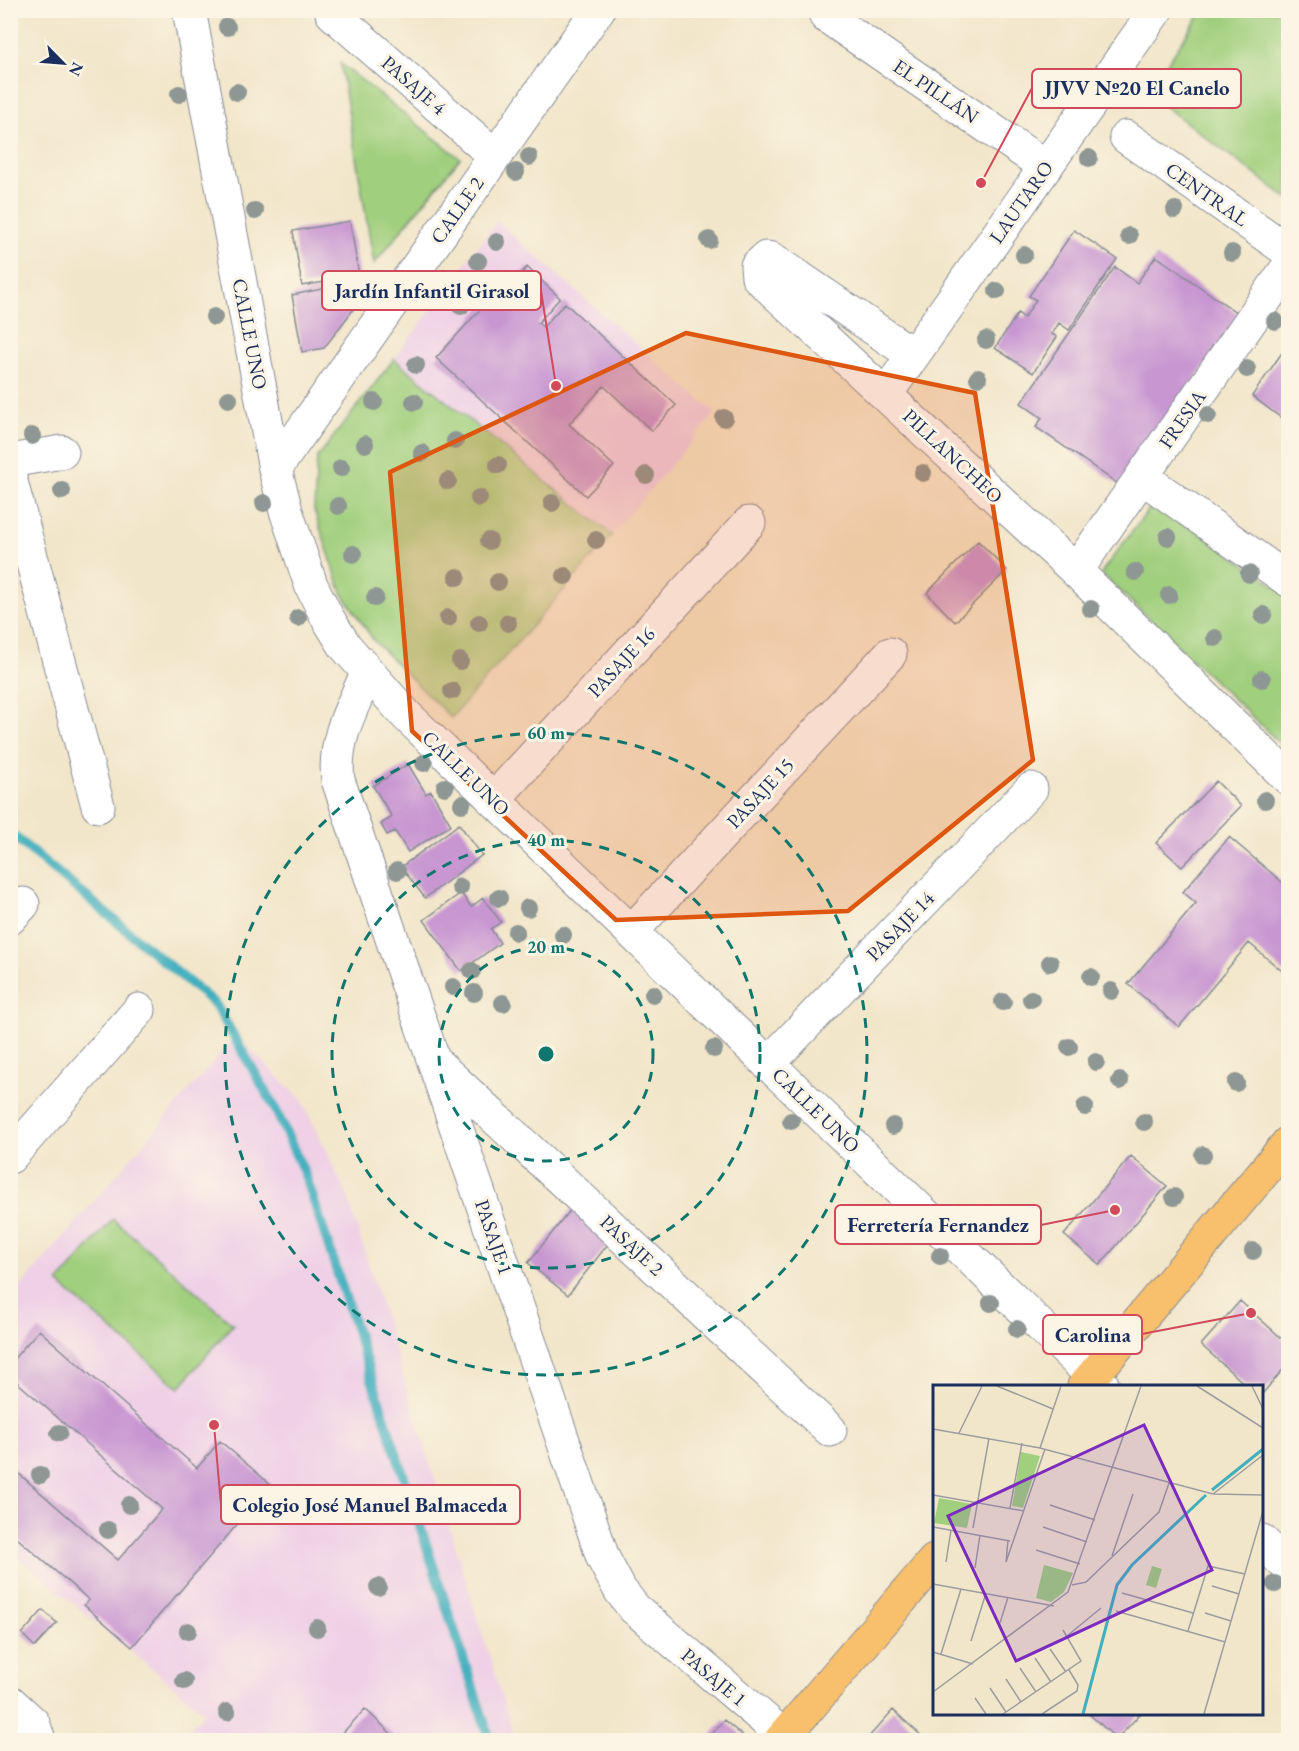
<svg xmlns="http://www.w3.org/2000/svg" width="1299" height="1751" viewBox="0 0 1299 1751" font-family="'EB Garamond',serif">
<style>
.built{fill:#efd0e6}
.green{fill:#a0cf7d;stroke:#5e7f6e;stroke-width:1.5}
.lines{fill:none;stroke-linecap:round;stroke-linejoin:round}
.stream{stroke:#41afbe;stroke-width:10}
.building{fill:#c896d1}
.street-casing{stroke:#868a94;stroke-width:35}
.primary-casing{stroke:#868a94;stroke-width:35}
.street{stroke:#fff;stroke-width:33}
.primary{stroke:#f8bf6c;stroke-width:33}
.tree{fill:#8e9793}
.marked{fill:#de5710;fill-opacity:0.2;stroke:#de5710;stroke-width:4.5;stroke-linejoin:round}
.ring{fill:none;stroke:#0f766e;stroke-width:3;stroke-dasharray:10 8}
.labels{text-anchor:middle;stroke-width:6;stroke-linejoin:round;paint-order:stroke}
.street-label{font-size:20px;fill:#1b2f5e;stroke:#fcf5e5}
.inset-river{fill:none;stroke:#41afbe;stroke-width:3}
.inset-road{fill:none;stroke:#9c9d9f;stroke-width:1.5}
.view{fill:#7b2cbf;fill-opacity:0.15;stroke:#7b2cbf;stroke-width:3}
.inset-edge{fill:none;stroke:#1b2f5e;stroke-width:3}
.centre{fill:#0f766e;stroke:#fcf5e5;stroke-width:3}
.ring-label{font-size:18px;text-anchor:middle;font-weight:bold;fill:#0f766e;stroke:#fcf5e5;stroke-width:6;stroke-linejoin:round;paint-order:stroke}
.leader{fill:none;stroke:#d1495b;stroke-width:2}
.callout-dot{fill:#d1495b;stroke:#fcf5e5;stroke-width:2}
.callout{fill:#fcf5e5;stroke:#d1495b;stroke-width:2}
.callout-label{font-size:21px;text-anchor:middle;font-weight:bold;fill:#1b2f5e}
</style>
<rect width="100%" height="100%" fill="#fcf5e5"/>
<filter id="ink" filterUnits="userSpaceOnUse"><feTurbulence type="fractalNoise" baseFrequency=".0167" numOctaves="2"/><feDisplacementMap in="SourceGraphic" scale="12" xChannelSelector="R" yChannelSelector="G"/><feConvolveMatrix kernelMatrix="1 2 1 2 8 2 1 2 1" color-interpolation-filters="sRGB"/></filter>
<filter id="wash" filterUnits="userSpaceOnUse"><feTurbulence type="fractalNoise" baseFrequency=".008" numOctaves="4" result="noise"/><feDisplacementMap in="SourceGraphic" scale="24" xChannelSelector="R" yChannelSelector="G"/><feGaussianBlur stdDeviation="1.35" result="paint"/><feColorMatrix in="noise" values="0 0 0 0 0 0 0 0 0 0 0 0 0 0 0 0 0 1.4 0 .05"/><feComposite in="paint" operator="in"/></filter>
<g filter="url(#wash)">
<rect width="100%" height="100%" fill="#f2e6ca"/>
<path class="built" d="M 497,221 L 715,413 L 612,535 L 394,359 Z
M 236,1036 L 302,1100 L 348,1197 L 515,1740 L 180,1740 L 204,1712 L 11,1552 L 11,1298 Z"/>
<path class="green" d="M 1203,10 L 1288,11 L 1288,199 L 1147,93 Z
M 340,63 L 460,158 L 374,264 L 340,62 Z
M 394,359 L 612,535 L 451,718 L 374,641 L 342,593 L 314,510 L 317,458 Z
M 1155,501 L 1288,595 L 1288,751 L 1101,573 Z
M 113,1219 L 233,1324 L 179,1388 L 58,1283 Z"/>
<g class="lines">
<path class="stream" d="M 10,833 L 215,1004 L 273,1104 L 306,1177 L 490,1740"/>
</g>
<g id="blocks">
<path class="building" d="M 350,221 L 359,276 L 302,286 L 293,231 Z
M 1074,230 L 1117,259 L 1069,330 L 1059,323 L 1052,334 L 1057,337 L 1033,373 L 995,348 L 1018,313 L 1024,318 L 1036,300 L 1029,296 Z
M 1156,256 L 1240,315 L 1121,486 L 1036,427 L 1042,418 L 1021,403 L 1115,267 L 1137,283 Z
M 527,267 L 560,298 L 538,323 L 543,327 L 565,303 L 676,405 L 652,431 L 604,386 L 569,424 L 614,466 L 586,496 L 436,358 L 487,302 L 491,306 Z
M 361,281 L 365,294 L 324,348 L 302,352 L 292,295 Z
M 1288,344 L 1288,423 L 1252,396 Z
M 978,541 L 1007,570 L 955,622 L 927,593 Z
M 408,764 L 426,794 L 431,791 L 451,825 L 408,852 L 395,831 L 387,835 L 381,824 L 392,817 L 373,786 Z
M 1216,781 L 1241,806 L 1182,867 L 1156,843 Z
M 459,824 L 482,855 L 425,898 L 401,867 Z
M 1229,837 L 1288,887 L 1288,976 L 1249,943 L 1179,1027 L 1128,984 L 1196,903 L 1183,892 Z
M 461,893 L 471,907 L 483,898 L 501,922 L 491,929 L 500,943 L 461,971 L 424,920 Z
M 1131,1156 L 1167,1186 L 1100,1265 L 1064,1235 Z
M 576,1203 L 616,1234 L 568,1295 L 528,1263 Z
M 1240,1301 L 1288,1344 L 1288,1364 L 1262,1394 L 1262,1386 L 1247,1386 L 1201,1345 Z
M 39,1330 L 197,1468 L 220,1441 L 271,1485 L 132,1647 L 84,1605 L 89,1600 L 10,1532 L 10,1466 L 118,1560 L 162,1509 L 10,1376 L 10,1363 Z
M 43,1610 L 57,1623 L 35,1647 L 22,1634 Z
M 365,1709 L 398,1740 L 336,1740 Z
M 893,1710 L 926,1740 L 866,1740 Z
M 1089,1714 L 1140,1714 L 1117,1739 Z
M 724,1720 L 743,1736 L 739,1740 L 707,1740 Z"/>
</g>
</g>
<g filter="url(#ink)">
<use href="#blocks" fill-opacity="0" stroke="#868a94" stroke-width="1.5"/>
<g class="lines">
<defs>
<path id="street" d="M 189,10 L 275,469 L 286,511 L 311,585 L 327,617 L 345,646 L 406,715 L 1103,1386
M 332,13 L 495,156
M 826,16 L 1046,167
M 1126,137 L 1288,251
M 913,355 L 772,259 L 766,258 L 757,266 L 758,277 L 1076,571 L 1288,778
M 886,394 L 1156,10
M 10,461 L 62,452
M 275,469 L 598,10
M 1142,477 L 1288,580
M 10,478 L 98,806
M 1076,571 L 1288,267
M 367,674 C 351,709 333,741 338,780 L 603,1558 L 620,1590 L 634,1608 L 784,1736
M 493,800 L 749,523
M 10,918 L 23,904
M 631,932 L 890,654
M 436,1063 L 830,1430
M 768,1064 L 1031,789
M 10,1157 L 139,1010
M 1262,1541 L 1288,1567
M 10,1702 L 33,1723 L 39,1740"/>
<path id="primary" d="M 1084,1386 L 1288,1143
M 781,1740 L 934,1561"/>
</defs>
<use href="#street" class="street-casing"/>
<use href="#primary" class="primary-casing"/>
<use href="#street" class="street"/>
<use href="#primary" class="primary"/>
</g>
<g class="tree">
<circle cx="227" cy="27" r="9"/>
<circle cx="237" cy="92" r="9"/>
<circle cx="179" cy="94" r="9"/>
<circle cx="529" cy="157" r="9"/>
<circle cx="1089" cy="158" r="9"/>
<circle cx="516" cy="172" r="9"/>
<circle cx="1175" cy="210" r="9"/>
<circle cx="255" cy="211" r="9"/>
<circle cx="1129" cy="236" r="9"/>
<circle cx="709" cy="240" r="9"/>
<circle cx="497" cy="242" r="9"/>
<circle cx="1232" cy="253" r="9"/>
<circle cx="1024" cy="255" r="9"/>
<circle cx="478" cy="261" r="9"/>
<circle cx="997" cy="291" r="9"/>
<circle cx="461" cy="306" r="9"/>
<circle cx="214" cy="317" r="9"/>
<circle cx="1275" cy="321" r="9"/>
<circle cx="986" cy="340" r="9"/>
<circle cx="416" cy="365" r="9"/>
<circle cx="1247" cy="369" r="9"/>
<circle cx="978" cy="378" r="9"/>
<circle cx="229" cy="399" r="9"/>
<circle cx="374" cy="402" r="9"/>
<circle cx="414" cy="402" r="9"/>
<circle cx="1208" cy="415" r="9"/>
<circle cx="724" cy="418" r="9"/>
<circle cx="32" cy="436" r="9"/>
<circle cx="455" cy="441" r="9"/>
<circle cx="365" cy="444" r="9"/>
<circle cx="422" cy="453" r="9"/>
<circle cx="498" cy="465" r="9"/>
<circle cx="341" cy="468" r="9"/>
<circle cx="923" cy="473" r="9"/>
<circle cx="646" cy="475" r="9"/>
<circle cx="448" cy="481" r="9"/>
<circle cx="62" cy="491" r="9"/>
<circle cx="479" cy="498" r="9"/>
<circle cx="264" cy="503" r="9"/>
<circle cx="552" cy="503" r="9"/>
<circle cx="338" cy="506" r="9"/>
<circle cx="1168" cy="537" r="9"/>
<circle cx="596" cy="540" r="9"/>
<circle cx="489" cy="541" r="9"/>
<circle cx="353" cy="554" r="9"/>
<circle cx="1135" cy="572" r="9"/>
<circle cx="1249" cy="574" r="9"/>
<circle cx="565" cy="576" r="9"/>
<circle cx="457" cy="577" r="9"/>
<circle cx="498" cy="582" r="9"/>
<circle cx="1169" cy="595" r="9"/>
<circle cx="375" cy="598" r="9"/>
<circle cx="1091" cy="609" r="9"/>
<circle cx="1263" cy="615" r="9"/>
<circle cx="298" cy="618" r="9"/>
<circle cx="448" cy="618" r="9"/>
<circle cx="479" cy="623" r="9"/>
<circle cx="508" cy="623" r="9"/>
<circle cx="1215" cy="638" r="9"/>
<circle cx="460" cy="661" r="9"/>
<circle cx="1262" cy="679" r="9"/>
<circle cx="452" cy="691" r="9"/>
<circle cx="424" cy="763" r="9"/>
<circle cx="445" cy="787" r="9"/>
<circle cx="1265" cy="800" r="9"/>
<circle cx="462" cy="804" r="9"/>
<circle cx="397" cy="871" r="9"/>
<circle cx="460" cy="887" r="9"/>
<circle cx="499" cy="898" r="9"/>
<circle cx="528" cy="908" r="9"/>
<circle cx="516" cy="932" r="9"/>
<circle cx="563" cy="935" r="9"/>
<circle cx="1050" cy="963" r="9"/>
<circle cx="472" cy="971" r="9"/>
<circle cx="1091" cy="977" r="9"/>
<circle cx="453" cy="987" r="9"/>
<circle cx="1111" cy="991" r="9"/>
<circle cx="474" cy="993" r="9"/>
<circle cx="653" cy="994" r="9"/>
<circle cx="1031" cy="999" r="9"/>
<circle cx="1003" cy="1002" r="9"/>
<circle cx="503" cy="1003" r="9"/>
<circle cx="1069" cy="1047" r="9"/>
<circle cx="714" cy="1049" r="9"/>
<circle cx="1096" cy="1062" r="9"/>
<circle cx="1120" cy="1081" r="9"/>
<circle cx="1236" cy="1083" r="9"/>
<circle cx="1085" cy="1107" r="9"/>
<circle cx="791" cy="1121" r="9"/>
<circle cx="1144" cy="1122" r="9"/>
<circle cx="893" cy="1126" r="9"/>
<circle cx="1203" cy="1155" r="9"/>
<circle cx="1174" cy="1197" r="9"/>
<circle cx="1253" cy="1251" r="9"/>
<circle cx="940" cy="1256" r="9"/>
<circle cx="991" cy="1303" r="9"/>
<circle cx="1017" cy="1329" r="9"/>
<circle cx="59" cy="1433" r="9"/>
<circle cx="40" cy="1475" r="9"/>
<circle cx="129" cy="1505" r="9"/>
<circle cx="108" cy="1530" r="9"/>
<circle cx="1275" cy="1584" r="9"/>
<circle cx="378" cy="1587" r="9"/>
<circle cx="317" cy="1628" r="9"/>
<circle cx="188" cy="1631" r="9"/>
<circle cx="184" cy="1681" r="9"/>
<circle cx="227" cy="1712" r="9"/>
</g>
</g>
<path class="marked" d="M 686,333 L 975,393 L 1033,760 L 848,911 L 616,920 L 412,731 L 390,472 Z"/>
<g class="ring">
<circle cx="546" cy="1054" r="107"/>
<circle cx="546" cy="1054" r="214"/>
<circle cx="546" cy="1054" r="321"/>
</g>
<g class="labels">
<g class="street-label">
<text transform="translate(414 85) rotate(41)" y="7">PASAJE 4</text>
<text transform="translate(936 91) rotate(34)" y="7">EL PILLÁN</text>
<text transform="translate(1207 194) rotate(35)" y="7">CENTRAL</text>
<text transform="translate(1021 202) rotate(-55)" y="7">LAUTARO</text>
<text transform="translate(457 210) rotate(-55)" y="7">CALLE 2</text>
<text transform="translate(250 334) rotate(79)" y="7">CALLE UNO</text>
<text transform="translate(1182 419) rotate(-55)" y="7">FRESIA</text>
<text transform="translate(953 456) rotate(43)" y="7">PILLANCHEO</text>
<text transform="translate(621 662) rotate(-47)" y="7">PASAJE 16</text>
<text transform="translate(466 773) rotate(44)" y="7">CALLE UNO</text>
<text transform="translate(760 793) rotate(-47)" y="7">PASAJE 15</text>
<text transform="translate(900 926) rotate(-46)" y="7">PASAJE 14</text>
<text transform="translate(816 1110) rotate(44)" y="7">CALLE UNO</text>
<text transform="translate(494 1237) rotate(71)" y="7">PASAJE 1</text>
<text transform="translate(632 1245) rotate(43)" y="7">PASAJE 2</text>
<text transform="translate(714 1677) rotate(40)" y="7">PASAJE 1</text>
</g>
</g>
<g transform="translate(933 1385)">
<rect width="330" height="330" fill="#f2e6ca"/>
<path d="M 88,67 L 107,71 L 90,123 L 79,121 ZM 6,113 L 39,119 L 34,143 L 1,138 ZM 111,180 L 140,188 L 131,207 L 118,217 L 103,213 ZM 219,181 L 229,184 L 223,203 L 213,200 Z" fill="#a0cf7d"/>
<path class="inset-river" d="M 279,105 L 330,64M 150,329 L 184,200 L 199,180 L 273,110"/>
<path class="inset-road" d="M 64,1 L 120,24M 264,1 L 330,43M 319,1 L 330,24M 0,44 L 107,63 L 280,109 L 330,110M 26,48 L 49,1M 107,63 L 128,1M 280,109 L 330,70M 0,110 L 91,126M 117,120 L 162,135M 77,123 L 89,58M 0,142 L 77,156M 110,142 L 154,157M 40,143 L 56,53M 75,155 L 73,177 L 112,64M 103,165 L 147,179M 179,171 L 200,109M 13,177 L 18,145M 42,183 L 47,150M 0,199 L 121,221M 139,200 L 153,197 L 226,127 L 236,98M 279,201 L 306,209M 189,208 L 260,228M 183,226 L 292,257M 272,228 L 298,236M 67,238 L 75,212M 255,246 L 275,181 L 312,189M 134,251 L 168,223M 38,256 L 53,208M 117,264 L 133,287M 0,267 L 40,279M 8,269 L 28,204M 102,273 L 118,297M 87,283 L 103,307M 73,294 L 88,317M 57,303 L 73,327M 0,307 L 135,207 L 208,1M 42,313 L 53,329M 70,329 L 148,276 L 130,245M 109,329 L 144,306 L 145,300 L 136,285M 271,329 L 330,126"/>
<path class="view" d="M 211,40 L 279,185 L 83,276 L 15,131 Z"/>
<rect width="330" height="330" class="inset-edge"/>
</g>
<circle cx="546" cy="1054" r="9" class="centre"/>
<g class="ring-label">
<text x="546" y="739">60 m</text>
<text x="546" y="846">40 m</text>
<text x="546" y="953">20 m</text>
</g>
<path class="leader" d="M981 183L1032 88M556 386L541 291M1115 1210L1041 1225M1251 1313L1142 1334M214 1425L221 1505"/>
<g class="callout-dot">
<circle cx="981" cy="183" r="6"/>
<circle cx="556" cy="386" r="6"/>
<circle cx="1115" cy="1210" r="6"/>
<circle cx="1251" cy="1313" r="6"/>
<circle cx="214" cy="1425" r="6"/>
</g>
<g class="callout">
<rect x="1032" y="69" width="209" height="39" rx="6"/>
<rect x="322" y="271" width="219" height="39" rx="6"/>
<rect x="835" y="1205" width="206" height="39" rx="6"/>
<rect x="1043" y="1315" width="99" height="39" rx="6"/>
<rect x="221" y="1485" width="299" height="39" rx="6"/>
</g>
<g class="callout-label">
<text x="1137" y="95">JJVV Nº20 El Canelo</text>
<text x="432" y="298">Jardín Infantil Girasol</text>
<text x="938" y="1232">Ferretería Fernandez</text>
<text x="1093" y="1342">Carolina</text>
<text x="370" y="1512">Colegio José Manuel Balmaceda</text>
</g>
<rect width="1299" height="1751" fill="none" stroke="#fcf5e5" stroke-width="36"/>
<g transform="translate(63 63) rotate(115)" stroke="#fcf5e5" stroke-width="4.5" paint-order="stroke">
<path d="M0-4.5L10 22L0 15L-10 22Z" fill="#1b2f5e"/>
<text y="-9" font-size="16" font-weight="bold" text-anchor="middle" fill="#1b2f5e">N</text>
</g>
</svg>
